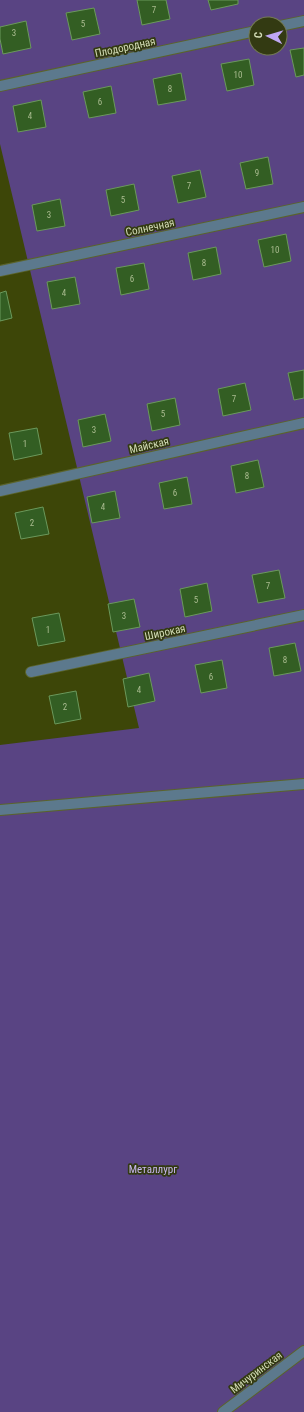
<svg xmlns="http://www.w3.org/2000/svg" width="304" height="1412" viewBox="0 0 304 1412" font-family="'Roboto Condensed',sans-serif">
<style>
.green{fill:#594483;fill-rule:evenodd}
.building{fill:#335e23;stroke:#6b995c}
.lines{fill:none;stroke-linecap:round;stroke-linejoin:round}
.minor-casing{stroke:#5b642b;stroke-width:12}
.minor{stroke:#5c798d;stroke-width:10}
.labels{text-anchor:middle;stroke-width:3.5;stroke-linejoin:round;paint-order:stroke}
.number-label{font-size:9px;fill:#aabc90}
.street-label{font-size:11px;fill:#d2dbb5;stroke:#333a12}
.park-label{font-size:11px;fill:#c9b8f1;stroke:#333a12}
</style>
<rect width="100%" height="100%" fill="#3d4608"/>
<path class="green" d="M 0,0 L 304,0 L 304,1412 L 0,1412 L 0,745 L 139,728 L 0,144 ZM 256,24 L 280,24 L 280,48 L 256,48 Z"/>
<path class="building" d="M 137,0 L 166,0 L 170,19 L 142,25 Z
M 208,0 L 238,0 L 238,4 L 211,10 Z
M 94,8 L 100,34 L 72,40 L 66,13 Z
M 26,21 L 31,48 L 3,54 L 0,39 L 0,27 Z
M 304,48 L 304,75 L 296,77 L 290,50 Z
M 249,59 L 254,85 L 227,91 L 221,64 Z
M 181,73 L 186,100 L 158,105 L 153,79 Z
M 111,86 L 116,113 L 89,118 L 83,92 Z
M 41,100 L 46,127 L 18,132 L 13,106 Z
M 268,157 L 273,184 L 246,189 L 240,163 Z
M 200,170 L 206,197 L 178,203 L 172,176 Z
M 134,184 L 139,210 L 111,216 L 106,190 Z
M 60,199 L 65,226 L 37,231 L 32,205 Z
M 286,234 L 291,261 L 264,267 L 258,240 Z
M 216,247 L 221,274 L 193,280 L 188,253 Z
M 144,263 L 149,289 L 121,295 L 116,268 Z
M 75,277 L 80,304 L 52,309 L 47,282 Z
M 6,291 L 12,318 L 0,321 L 0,293 Z
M 304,370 L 304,398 L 294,400 L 288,373 Z
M 245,383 L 251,410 L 223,416 L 218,389 Z
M 175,398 L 180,425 L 152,431 L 147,404 Z
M 105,414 L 111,441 L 83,447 L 78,420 Z
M 37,428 L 42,454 L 14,460 L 9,433 Z
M 258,460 L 264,487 L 236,493 L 231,466 Z
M 187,477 L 192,504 L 164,509 L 159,483 Z
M 115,491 L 120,518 L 92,523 L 87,497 Z
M 43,507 L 49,534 L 21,539 L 15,513 Z
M 279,570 L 285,598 L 258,603 L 252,575 Z
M 207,583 L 212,611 L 185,617 L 180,589 Z
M 134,599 L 140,627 L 113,632 L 108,604 Z
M 59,613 L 65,641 L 38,646 L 32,618 Z
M 295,643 L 301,671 L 274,676 L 269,648 Z
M 222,660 L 227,688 L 201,693 L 195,665 Z
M 149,673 L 155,701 L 128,707 L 123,679 Z
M 76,691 L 81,719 L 55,724 L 49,696 Z"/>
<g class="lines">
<defs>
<path id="minor" d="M 280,26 L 304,21
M 0,86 L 256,31
M 0,271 L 304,207
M 0,491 L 304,423
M 31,672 L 304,615
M 0,810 L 304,784
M 223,1412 L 304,1351"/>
</defs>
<use href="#minor" class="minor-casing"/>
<use href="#minor" class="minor"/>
</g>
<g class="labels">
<g class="number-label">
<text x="154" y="13">7</text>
<text x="83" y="27">5</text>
<text x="14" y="36">3</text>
<text x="238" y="78">10</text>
<text x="170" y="92">8</text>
<text x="100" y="105">6</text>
<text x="30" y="119">4</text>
<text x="257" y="176">9</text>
<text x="189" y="189">7</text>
<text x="123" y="203">5</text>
<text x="49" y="218">3</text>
<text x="275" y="253">10</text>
<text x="204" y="266">8</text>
<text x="132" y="282">6</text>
<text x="64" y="296">4</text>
<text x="234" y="402">7</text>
<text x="163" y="417">5</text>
<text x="94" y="433">3</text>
<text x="25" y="447">1</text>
<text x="247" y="479">8</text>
<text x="175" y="496">6</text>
<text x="103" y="510">4</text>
<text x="32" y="526">2</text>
<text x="268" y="589">7</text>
<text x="196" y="603">5</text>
<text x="124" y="619">3</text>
<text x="48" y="633">1</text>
<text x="285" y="663">8</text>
<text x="211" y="680">6</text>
<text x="139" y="693">4</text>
<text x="65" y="710">2</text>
</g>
<g class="street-label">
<text transform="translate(125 47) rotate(-12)" y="4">Плодородная</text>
<text transform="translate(150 227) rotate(-12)" y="4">Солнечная</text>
<text transform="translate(149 445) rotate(-13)" y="4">Майская</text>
<text transform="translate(165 632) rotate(-12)" y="4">Широкая</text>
<text transform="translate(256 1372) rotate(-37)" y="4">Мичуринская</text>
</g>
<g class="park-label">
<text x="153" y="1173">Металлург</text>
</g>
</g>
<g transform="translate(268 36) rotate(275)"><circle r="19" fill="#333a12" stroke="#737a53"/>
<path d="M0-3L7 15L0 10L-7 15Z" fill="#c0a8f4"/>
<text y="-6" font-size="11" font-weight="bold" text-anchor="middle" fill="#d2dbb5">С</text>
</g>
</svg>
